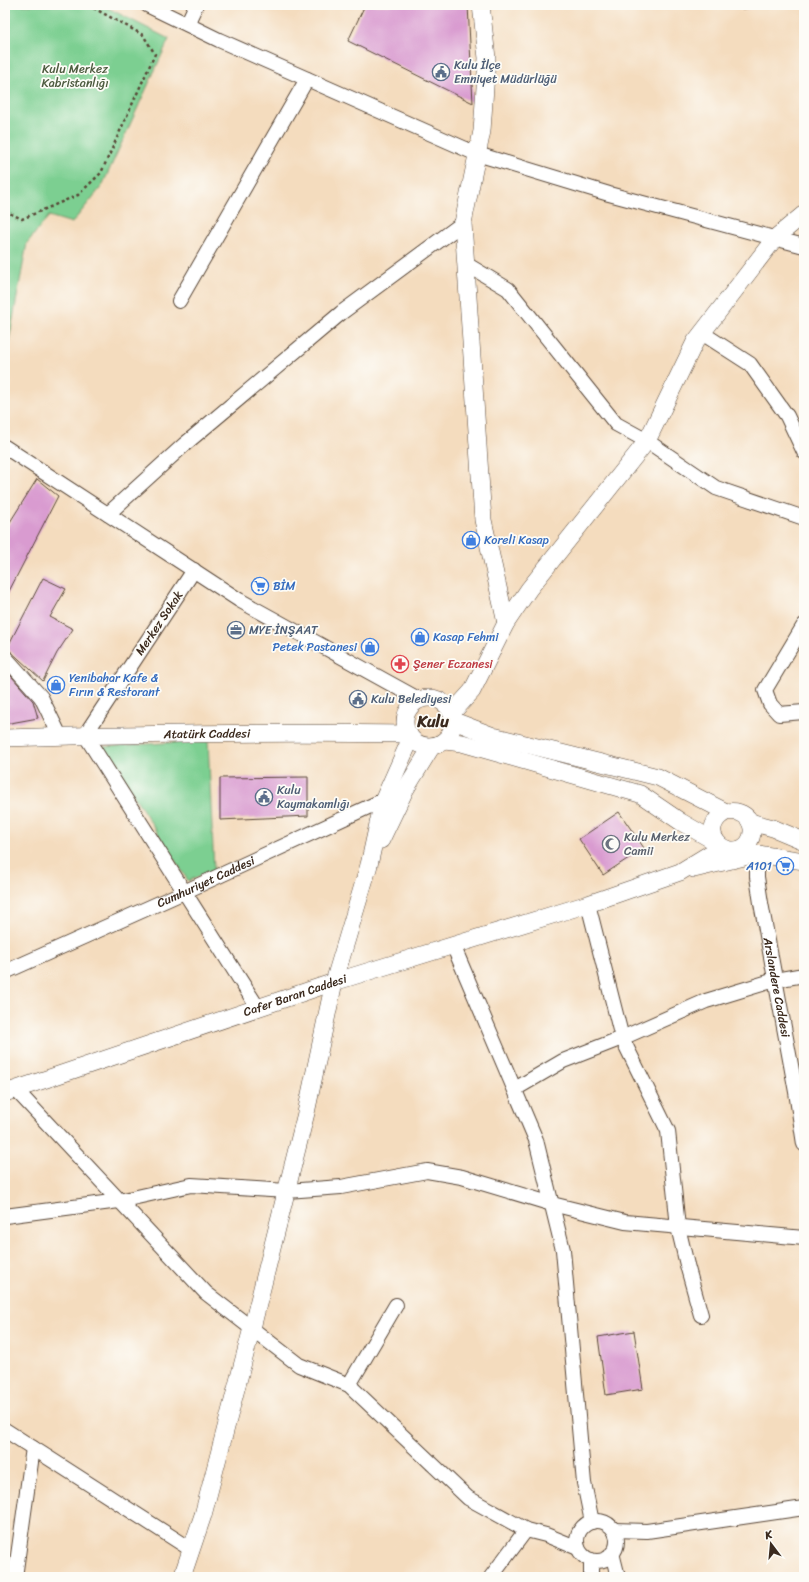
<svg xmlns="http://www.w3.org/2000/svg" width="809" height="1582" viewBox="0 0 809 1582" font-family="Sriracha,sans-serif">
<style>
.green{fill:#7ccf91;stroke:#5c7c58}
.building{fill:#d99bd0}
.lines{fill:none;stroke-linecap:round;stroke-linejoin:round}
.minor-casing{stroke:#574536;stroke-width:16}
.tertiary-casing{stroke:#574536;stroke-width:18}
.path{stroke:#574536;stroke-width:2.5;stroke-dasharray:3 3;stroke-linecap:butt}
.minor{stroke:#fff;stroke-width:14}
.tertiary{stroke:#fff;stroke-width:17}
.labels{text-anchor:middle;stroke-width:3.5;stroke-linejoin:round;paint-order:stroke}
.service-label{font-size:12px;fill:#4e5e75;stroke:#fdfcf7;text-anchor:start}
.park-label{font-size:12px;fill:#4e5c40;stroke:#fdfcf7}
.shop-label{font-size:12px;fill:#366cbe;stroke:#fdfcf7;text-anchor:start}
.street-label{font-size:12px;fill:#3b2a1e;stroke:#fdfcf7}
.health-label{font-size:12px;fill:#be3a42;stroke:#fdfcf7;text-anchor:start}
.worship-label{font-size:12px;fill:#5b616d;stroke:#fdfcf7;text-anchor:start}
.district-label{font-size:16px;font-weight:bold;fill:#3b2a1e;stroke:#fdfcf7}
</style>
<rect width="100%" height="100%" fill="#fdfcf7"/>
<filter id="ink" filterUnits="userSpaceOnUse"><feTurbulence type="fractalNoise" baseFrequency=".025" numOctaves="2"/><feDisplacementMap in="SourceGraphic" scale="8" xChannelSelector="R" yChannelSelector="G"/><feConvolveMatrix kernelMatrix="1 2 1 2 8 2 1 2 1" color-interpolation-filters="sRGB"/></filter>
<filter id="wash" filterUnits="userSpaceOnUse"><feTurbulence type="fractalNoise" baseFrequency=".012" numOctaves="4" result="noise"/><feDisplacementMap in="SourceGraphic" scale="16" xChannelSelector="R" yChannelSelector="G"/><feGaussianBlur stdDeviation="0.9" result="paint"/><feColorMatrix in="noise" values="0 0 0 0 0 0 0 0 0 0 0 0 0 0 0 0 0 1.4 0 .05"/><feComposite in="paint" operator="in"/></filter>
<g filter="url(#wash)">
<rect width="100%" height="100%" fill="#f4dcbe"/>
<path class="green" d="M 5,5 L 102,5 L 169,39 L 102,186 L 72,223 L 49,216 L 27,243 L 5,362 Z
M 208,740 L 214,871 L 188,881 L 103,747 Z"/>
<g id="blocks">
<path class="building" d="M 365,5 L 468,5 L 473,103 L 348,41 Z
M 742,5 L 776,5 L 776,6 L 742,9 Z
M 37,479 L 58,496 L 5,599 L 5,530 Z
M 43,578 L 66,589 L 50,617 L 73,629 L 57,653 L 43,681 L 7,648 Z
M 5,669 L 33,701 L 38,718 L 5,724 Z
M 308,777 L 308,816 L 220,820 L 220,778 Z
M 619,812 L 644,848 L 603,875 L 579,839 Z
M 634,1331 L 643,1389 L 606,1395 L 598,1337 Z"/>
</g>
</g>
<g filter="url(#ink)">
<use href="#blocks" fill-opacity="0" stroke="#574536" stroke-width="1"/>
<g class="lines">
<defs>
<g id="minor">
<path d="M 147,5 L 219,40 L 477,154 L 609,194 L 804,246"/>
<path d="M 187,24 L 196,5"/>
<path d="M 466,264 L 508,289 L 616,424 L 647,441 L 716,488 L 804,518"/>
<path d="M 179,301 L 307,79"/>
<path d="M 702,333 L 750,364 L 787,416 L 804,452"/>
<path d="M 5,447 L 239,600 L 420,700"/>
<path d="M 108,514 L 185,444 L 341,313 L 463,223"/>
<path d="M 194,570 L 85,735 L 258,1008"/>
<path d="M 804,625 L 765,690 L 770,704 L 779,714 L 804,712"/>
<path d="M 5,657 L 41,697 L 60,736"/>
<path id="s1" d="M 757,854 L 757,877 L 761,903 L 796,1092 L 804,1144"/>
<path d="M 588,904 L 622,1038 L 668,1131 L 678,1227 L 687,1265 L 701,1315"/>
<path d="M 453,945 L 536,1140 L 563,1250 L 584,1483 L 592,1522"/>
<path id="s2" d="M 5,972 L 184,892 L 390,797"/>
<path d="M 515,1089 L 563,1061 L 622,1038 L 706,1001 L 775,980 L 804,975"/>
<path d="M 16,1090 L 206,1293 L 299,1365 L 349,1385 L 468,1498 L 526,1530 L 546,1535 L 578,1548"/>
<path d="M 5,1216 L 119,1201 L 191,1185 L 287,1191 L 341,1187 L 427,1171 L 462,1177 L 552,1204 L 625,1222 L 804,1238"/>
<path d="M 349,1385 L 396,1305"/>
<path d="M 5,1430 L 192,1550"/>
<circle cx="597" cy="1541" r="20"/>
<path d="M 614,1530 L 647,1531 L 804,1508"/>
<path d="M 612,1553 L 618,1577"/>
<path d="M 15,1577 L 33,1448"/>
<path d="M 491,1577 L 526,1530"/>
<path d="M 591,1577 L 591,1560"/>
</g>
<g id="tertiary">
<path d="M 481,5 L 487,58 L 482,131 L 463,223 L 483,520 L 506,623"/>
<circle cx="429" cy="722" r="24"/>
<path d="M 452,713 L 472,691 L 506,623 L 529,589 L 647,441 L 695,342 L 775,238 L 804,214"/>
<path d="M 454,721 L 493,736 L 658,777 L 726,812 C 759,806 760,850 733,850 C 726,850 721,847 717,842 C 708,831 714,818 726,812"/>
<path id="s3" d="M 5,738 C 140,734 274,732 409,734"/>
<path d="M 445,741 L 462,743 L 640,794 L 681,822 L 716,842"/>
<path d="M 750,822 L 773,828 L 804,841"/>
<path d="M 381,840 L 405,790 L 432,746"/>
<path d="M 745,852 L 804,861"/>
<path d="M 694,869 L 757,854"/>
<path id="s4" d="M 5,1093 L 334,982 L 588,904 L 680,872 L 721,847"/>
<path d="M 182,1577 L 203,1515 L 252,1328 L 306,1113 L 334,982 L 369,865 L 383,801 L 411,738"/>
</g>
</defs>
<use href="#minor" class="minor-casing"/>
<use href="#tertiary" class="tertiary-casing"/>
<path class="path" d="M 5,211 L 22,219 L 78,195 L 101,173 L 155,54 L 143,35 L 88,5"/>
<use href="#minor" class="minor"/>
<use href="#tertiary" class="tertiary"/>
</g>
</g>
<defs>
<symbol id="civic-ring" viewBox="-11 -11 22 22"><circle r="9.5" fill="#fdfcf7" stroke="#5c6f8a" stroke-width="1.5"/><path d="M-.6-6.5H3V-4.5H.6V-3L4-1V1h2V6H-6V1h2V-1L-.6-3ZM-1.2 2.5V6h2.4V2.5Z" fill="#5c6f8a"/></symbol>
<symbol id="shop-ring" viewBox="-11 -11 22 22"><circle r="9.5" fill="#fdfcf7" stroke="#3f7fe0" stroke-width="1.5"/><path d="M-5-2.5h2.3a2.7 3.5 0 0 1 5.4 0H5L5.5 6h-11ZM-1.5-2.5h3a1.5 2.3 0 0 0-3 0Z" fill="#3f7fe0"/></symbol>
<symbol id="supermarket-ring" viewBox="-11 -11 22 22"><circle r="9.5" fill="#fdfcf7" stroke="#3f7fe0" stroke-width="1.5"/><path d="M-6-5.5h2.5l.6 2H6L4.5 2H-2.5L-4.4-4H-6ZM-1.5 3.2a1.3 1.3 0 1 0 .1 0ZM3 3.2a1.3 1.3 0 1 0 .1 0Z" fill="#3f7fe0"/></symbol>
<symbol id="office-ring" viewBox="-11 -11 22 22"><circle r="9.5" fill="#fdfcf7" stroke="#5c6f8a" stroke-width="1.5"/><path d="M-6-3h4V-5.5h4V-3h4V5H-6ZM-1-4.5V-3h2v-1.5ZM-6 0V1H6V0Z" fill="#5c6f8a"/></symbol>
<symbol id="pharmacy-ring" viewBox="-11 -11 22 22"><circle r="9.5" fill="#fdfcf7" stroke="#e0444e" stroke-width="1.5"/><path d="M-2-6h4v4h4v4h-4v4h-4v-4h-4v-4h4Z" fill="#e0444e"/></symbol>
<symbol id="mosque-ring" viewBox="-11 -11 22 22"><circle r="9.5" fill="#fdfcf7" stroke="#6b7280" stroke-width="1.5"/><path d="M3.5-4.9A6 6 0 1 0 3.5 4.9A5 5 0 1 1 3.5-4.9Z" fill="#6b7280"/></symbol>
</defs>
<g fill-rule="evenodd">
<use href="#civic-ring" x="431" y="62" width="20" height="20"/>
<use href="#shop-ring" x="461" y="530" width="20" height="20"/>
<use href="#supermarket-ring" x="250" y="576" width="20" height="20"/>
<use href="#office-ring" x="226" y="620" width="20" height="20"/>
<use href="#shop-ring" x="410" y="627" width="20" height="20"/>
<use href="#shop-ring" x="360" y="637" width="20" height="20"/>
<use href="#pharmacy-ring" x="390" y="654" width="20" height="20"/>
<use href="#shop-ring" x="46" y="675" width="20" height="20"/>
<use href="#civic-ring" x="348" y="689" width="20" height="20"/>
<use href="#civic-ring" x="254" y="787" width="20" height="20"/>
<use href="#mosque-ring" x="601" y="834" width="20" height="20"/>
<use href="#supermarket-ring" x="775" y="856" width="20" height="20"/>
</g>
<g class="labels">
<g class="service-label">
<text x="454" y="69">Kulu İlçe<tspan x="454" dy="14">Emniyet Müdürlüğü</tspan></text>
<text x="249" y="634">MYE İNŞAAT</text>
<text x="371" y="703">Kulu Belediyesi</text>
<text x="277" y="794">Kulu<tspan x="277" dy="14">Kaymakamlığı</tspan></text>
</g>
<g class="park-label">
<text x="75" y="73">Kulu Merkez<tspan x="75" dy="14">Kabristanlığı</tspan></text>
</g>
<g class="shop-label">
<text x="484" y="544">Koreli Kasap</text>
<text x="273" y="590">BİM</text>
<text x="433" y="641">Kasap Fehmi</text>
<text x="357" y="651" text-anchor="end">Petek Pastanesi</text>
<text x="69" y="682">Yenibahar Kafe &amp;<tspan x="69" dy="14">Fırın &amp; Restorant</tspan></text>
<text x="772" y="870" text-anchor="end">A101</text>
</g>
<g class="street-label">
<text transform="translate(159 623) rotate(-56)" y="4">Merkez Sokak</text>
<text dy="4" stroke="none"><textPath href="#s3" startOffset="202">Atatürk Caddesi</textPath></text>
<text dy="4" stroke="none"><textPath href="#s2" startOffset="220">Cumhuriyet Caddesi</textPath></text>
<text dy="4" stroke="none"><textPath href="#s1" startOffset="135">Arslandere Caddesi</textPath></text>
<text dy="4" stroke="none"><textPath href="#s4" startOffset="306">Cafer Baran Caddesi</textPath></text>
</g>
<g class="health-label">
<text x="413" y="668">Şener Eczanesi</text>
</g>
<g class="worship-label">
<text x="624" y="841">Kulu Merkez<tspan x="624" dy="14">Camii</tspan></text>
</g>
<g class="district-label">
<text x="433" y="727">Kulu</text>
</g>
</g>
<rect width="809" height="1582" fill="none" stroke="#fdfcf7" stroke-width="20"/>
<g transform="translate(771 1544) rotate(344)" stroke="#fdfcf7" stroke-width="3" paint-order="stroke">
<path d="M0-3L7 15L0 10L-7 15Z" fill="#3b2a1e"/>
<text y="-6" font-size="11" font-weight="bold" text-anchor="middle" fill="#3b2a1e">K</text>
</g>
</svg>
